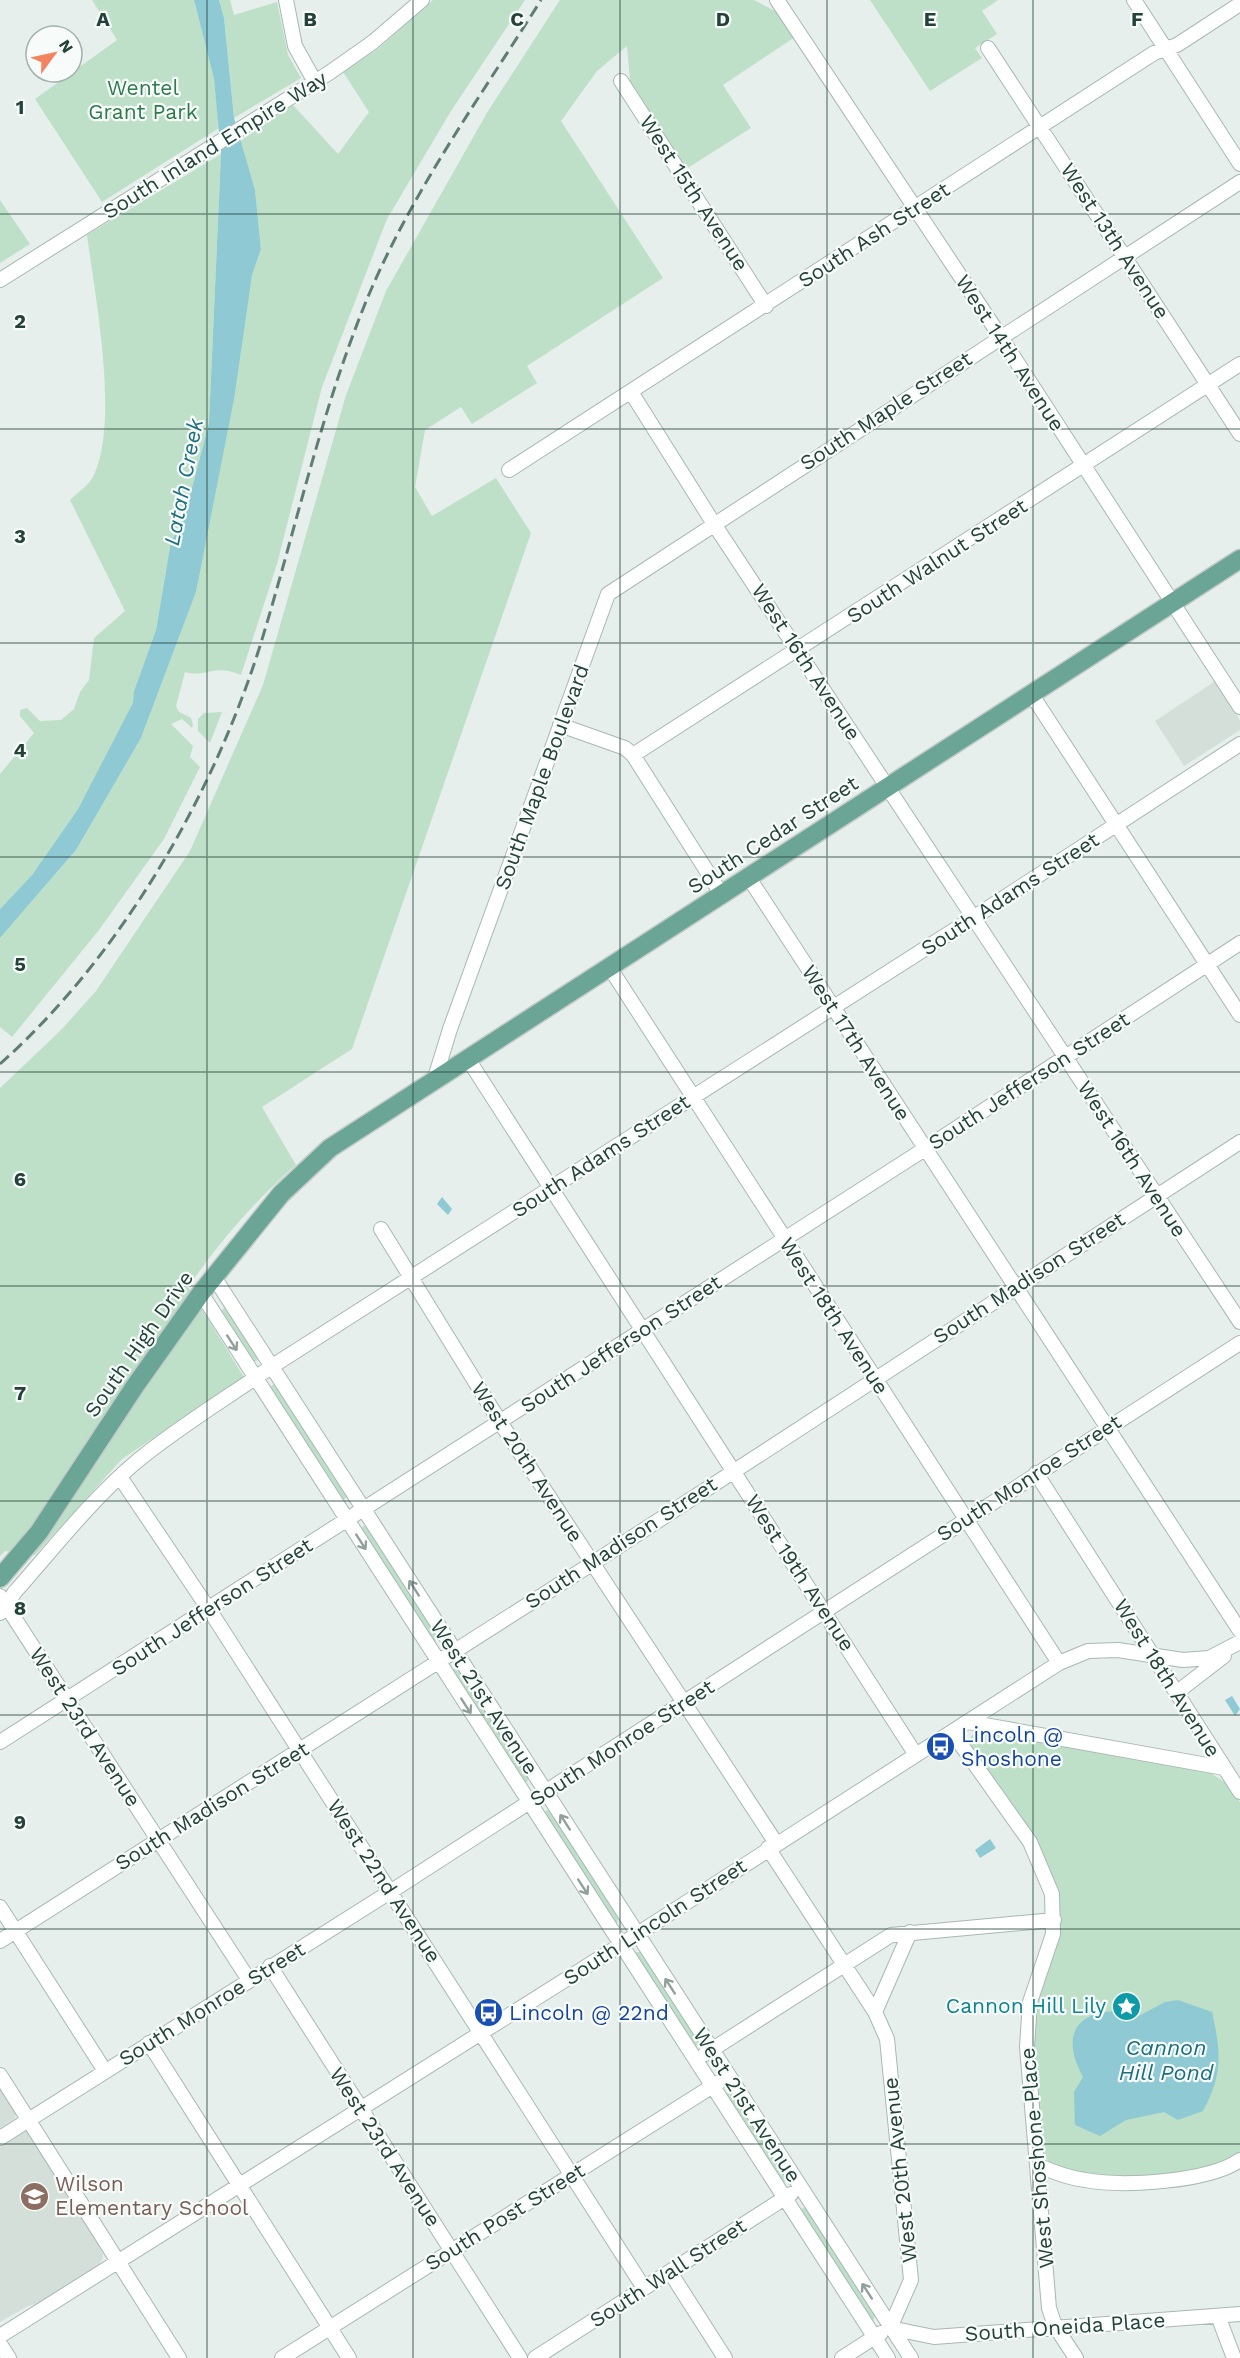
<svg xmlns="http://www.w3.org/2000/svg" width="1240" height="2358" viewBox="0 0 1240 2358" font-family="'Work Sans',sans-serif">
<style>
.built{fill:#d4dfda}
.green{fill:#bfe0c8}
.water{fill:#8ec9d4}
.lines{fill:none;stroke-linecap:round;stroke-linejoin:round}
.minor-casing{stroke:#a8b8b2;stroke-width:16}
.major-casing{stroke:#c2cac8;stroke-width:21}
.minor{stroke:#fff;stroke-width:14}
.major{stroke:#6aa596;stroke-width:18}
.rail{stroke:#5f7d75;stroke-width:3;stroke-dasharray:12 6;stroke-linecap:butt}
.oneway{stroke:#92a09c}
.grid{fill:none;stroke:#24423a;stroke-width:1.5;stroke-opacity:0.55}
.labels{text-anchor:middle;stroke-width:4.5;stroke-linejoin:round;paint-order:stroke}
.park-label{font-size:21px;fill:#2d7a4b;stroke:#f7fbf9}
.street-label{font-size:21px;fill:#24423a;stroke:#f7fbf9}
.transit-label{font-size:21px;fill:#164399;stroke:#f7fbf9;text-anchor:start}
.culture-label{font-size:21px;fill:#0d838f;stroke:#f7fbf9;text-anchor:end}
.education-label{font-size:21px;fill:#785e54;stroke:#f7fbf9;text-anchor:start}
.water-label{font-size:22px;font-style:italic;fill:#1c6f80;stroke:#f7fbf9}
.grid-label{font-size:20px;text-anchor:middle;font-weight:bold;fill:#24423a;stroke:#f7fbf9;stroke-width:4.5;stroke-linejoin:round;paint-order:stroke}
</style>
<rect width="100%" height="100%" fill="#e6efeb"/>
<path class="built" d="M 1217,680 L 1240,721 L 1240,730 L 1184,766 L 1155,721 Z
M 0,2087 L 16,2114 L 15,2118 L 0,2128 Z
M 23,2129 L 28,2131 L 102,2249 L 103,2258 L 99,2265 L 40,2303 L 28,2306 L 0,2322 L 0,2143 Z"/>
<path class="green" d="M 92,0 L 194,0 L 214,79 L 219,128 L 102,202 L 35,99 L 117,40 Z
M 219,0 L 230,0 L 234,15 L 277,2 L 288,55 L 301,78 L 234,118 L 224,18 Z
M 433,0 L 525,0 L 451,111 L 387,219 L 322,387 L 277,564 L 241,675 C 213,663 207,678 185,672 L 176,706 L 179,712 L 191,718 L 193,725 L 192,728 L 182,719 L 171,724 L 193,746 L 190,757 L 200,767 L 164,839 L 99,930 L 12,1037 L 0,1027 L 0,938 L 76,850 L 141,738 L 196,592 L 252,275 L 261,249 L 255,190 L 239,142 L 293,105 L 338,154 L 369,112 L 343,72 L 379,48 Z
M 560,0 L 754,0 L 777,12 L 795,37 L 723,85 L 751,128 L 686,169 L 630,81 L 627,46 L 597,71 L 561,121 L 663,278 L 527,366 L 537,383 L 472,424 L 461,407 L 425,430 L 415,487 L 432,516 L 496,478 L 531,533 L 352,1049 L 262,1107 L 296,1165 C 255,1200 219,1243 188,1287 L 244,1377 L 122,1459 L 35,1555 L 5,1551 L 0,1556 L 0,1088 L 62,1029 L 96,991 L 190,851 L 263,685 L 346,395 L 386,291 L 488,111 Z
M 870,0 L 998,0 L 982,11 L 997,34 L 975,48 L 982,58 L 930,91 Z
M 221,154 L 209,423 L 183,522 L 171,541 L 156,630 L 134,691 L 134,703 L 78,809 L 32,875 L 0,909 L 0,774 L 34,733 L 20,716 L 20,710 L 27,708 L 40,721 L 61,720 L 74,709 L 80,692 L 89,680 L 94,638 L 125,611 L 70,500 C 77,493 89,485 93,477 C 120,423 95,296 87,235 Z
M 0,200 L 30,244 L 0,263 Z
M 222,712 L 210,743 L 198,731 L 198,719 L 204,713 Z
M 225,1307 L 259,1357 L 257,1361 L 253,1361 L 221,1311 Z
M 276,1384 L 347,1495 L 345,1499 L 340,1499 L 270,1388 L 272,1385 Z
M 363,1526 L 368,1526 L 438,1636 L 436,1641 L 432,1640 L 361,1530 Z
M 454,1668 L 459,1668 L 529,1778 L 527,1782 L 523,1782 L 452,1672 Z
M 980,1730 L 1206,1770 L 1229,1785 L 1240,1802 L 1240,2154 C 1222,2166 1195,2172 1174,2175 C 1151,2178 1070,2178 1053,2166 C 1045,2160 1043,2151 1039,2142 C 1035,2097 1028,2050 1035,2005 C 1036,1995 1042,1985 1046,1975 C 1057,1946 1064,1918 1056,1886 C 1045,1846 994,1783 969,1746 L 971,1736 Z
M 549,1809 L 619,1917 L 617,1923 L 615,1924 L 543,1813 Z
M 636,1952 L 642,1952 L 699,2041 L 697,2046 L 694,2047 L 634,1953 Z
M 727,2093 L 733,2094 L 787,2177 L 784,2184 L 782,2185 L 725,2095 Z
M 806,2207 L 876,2314 L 873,2321 L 871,2321 L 798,2210 Z"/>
<path class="water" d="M 194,0 L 219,0 L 224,18 L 234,118 L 255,190 L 261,249 L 252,275 L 234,399 L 196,592 L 141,738 L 76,850 L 0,938 L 0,909 L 32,875 L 78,809 L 133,703 L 134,691 L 156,630 L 171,541 L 183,522 L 209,423 L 221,154 L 214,79 Z
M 442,1197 L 452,1209 L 448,1215 L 437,1204 Z
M 1232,1696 L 1240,1709 L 1235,1716 L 1225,1700 Z
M 990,1839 L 996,1848 L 980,1858 L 975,1850 Z
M 1178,2000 L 1212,2012 C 1221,2052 1223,2074 1203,2111 L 1178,2120 L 1164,2112 L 1126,2120 L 1100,2136 L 1075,2125 L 1074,2092 L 1083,2077 C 1061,2037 1074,2010 1122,2011 L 1131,2020 L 1165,2002 Z"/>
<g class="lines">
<defs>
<path id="minor" d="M 286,0 L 295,46 L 315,82
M 777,0 L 1000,336 L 1240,707
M 1134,0 L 1240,164
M 988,48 L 1240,434
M 621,81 L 766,306
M 0,280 L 329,73 L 373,42 L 422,0
M 631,392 L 714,524 L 1240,1322
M 509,470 L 1154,53 L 1177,45 L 1240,4
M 1032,695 L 1240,1015
M 560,725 L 625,748 L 633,755 L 722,895
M 633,755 L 1240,364
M 749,878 L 1240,1631
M 610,968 L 1059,1663
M 468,1059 L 916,1755
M 434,1081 L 450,1029 L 608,594 L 1240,182
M 381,1229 L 500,1422 L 776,1843
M 214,1277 L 911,2358
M 201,1293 L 888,2358
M 1036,1473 L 1240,1792
M 120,1477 L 214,1617 L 644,2288
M 0,1596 L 249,1980
M 0,1613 L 7,1606 L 14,1593 C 53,1549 91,1500 136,1462 C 178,1427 227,1398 271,1367 L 973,918 L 1240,744
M 1176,1693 L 1224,1656
M 968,1722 L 1224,1768
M 952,1732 L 1030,1842 L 1052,1894 L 1053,1934 L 1030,2002 L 1027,2047 L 1049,2308 L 1055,2326 L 1076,2358
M 0,1742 L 917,1154 L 1240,943
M 768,1848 L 875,2012
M 0,1907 L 105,2071
M 0,1941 L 593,1563 L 1240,1142
M 270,1966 L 520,2358
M 149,2043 L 349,2358
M 705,2054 L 891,1935 L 1054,1920
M 0,2075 L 179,2358
M 0,2138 L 401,1885 L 1240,1343
M 1037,2165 C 1053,2172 1068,2178 1085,2180 C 1123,2187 1209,2182 1240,2160
M 670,2272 L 725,2358
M 1218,2316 L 1234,2358
M 890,2328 L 911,2280 L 887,2039 L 875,2012 L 910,1932
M 890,2328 L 934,2337 L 1240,2314
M 0,2336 L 611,1951 L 1059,1663 L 1088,1651 L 1118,1650 L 1183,1660 L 1209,1658 L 1240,1642
M 0,2344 L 9,2358
M 282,2358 L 719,2082
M 535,2358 L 791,2194
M 842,2358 L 881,2333"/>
<path id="major" d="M 0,1578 L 39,1532 L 135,1386 L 201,1293 L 281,1194 L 330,1148 L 1240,559"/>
</defs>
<use href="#minor" class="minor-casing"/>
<use href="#major" class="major-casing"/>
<use href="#minor" class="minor"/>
<use href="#major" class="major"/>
<path class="rail" d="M 0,1064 C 120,957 212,798 260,646 C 295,532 320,415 365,304 C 409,196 479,99 541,0"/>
</g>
<defs><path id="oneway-shaft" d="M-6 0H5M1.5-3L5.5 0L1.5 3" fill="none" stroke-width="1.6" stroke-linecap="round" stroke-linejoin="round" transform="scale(1.5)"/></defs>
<g class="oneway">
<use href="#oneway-shaft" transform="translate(232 1343) rotate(57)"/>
<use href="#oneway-shaft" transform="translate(361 1542) rotate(57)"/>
<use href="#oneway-shaft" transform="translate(414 1588) rotate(-123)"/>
<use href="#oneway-shaft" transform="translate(466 1706) rotate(57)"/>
<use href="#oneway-shaft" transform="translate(565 1822) rotate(-123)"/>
<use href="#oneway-shaft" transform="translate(583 1887) rotate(57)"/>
<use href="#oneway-shaft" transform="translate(670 1986) rotate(-123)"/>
<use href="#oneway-shaft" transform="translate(867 2291) rotate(-123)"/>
</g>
<path class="grid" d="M 207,0 L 207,2358M 413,0 L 413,2358M 620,0 L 620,2358M 827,0 L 827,2358M 1033,0 L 1033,2358M 0,214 L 1240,214M 0,429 L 1240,429M 0,643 L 1240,643M 0,857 L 1240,857M 0,1072 L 1240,1072M 0,1286 L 1240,1286M 0,1501 L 1240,1501M 0,1715 L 1240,1715M 0,1929 L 1240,1929M 0,2144 L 1240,2144"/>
<defs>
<symbol id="bus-disc" viewBox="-11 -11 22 22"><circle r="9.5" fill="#1a4fb4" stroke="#f7fbf9"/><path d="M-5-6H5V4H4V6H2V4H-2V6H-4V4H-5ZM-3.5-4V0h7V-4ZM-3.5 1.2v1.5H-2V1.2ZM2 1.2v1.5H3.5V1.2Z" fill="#fff"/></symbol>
<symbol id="sight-disc" viewBox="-11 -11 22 22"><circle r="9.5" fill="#0f9aa8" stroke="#f7fbf9"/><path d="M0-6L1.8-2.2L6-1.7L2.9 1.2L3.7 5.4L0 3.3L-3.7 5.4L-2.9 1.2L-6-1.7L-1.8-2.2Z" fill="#fff"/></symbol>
<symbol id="school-disc" viewBox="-11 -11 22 22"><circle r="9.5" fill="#8d6e63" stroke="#f7fbf9"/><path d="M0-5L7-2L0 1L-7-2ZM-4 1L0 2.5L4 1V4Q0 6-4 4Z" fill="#fff"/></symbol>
</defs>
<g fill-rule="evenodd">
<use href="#bus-disc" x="924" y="1730" width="33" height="33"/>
<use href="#sight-disc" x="1110" y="1990" width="33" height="33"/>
<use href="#bus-disc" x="472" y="1996" width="33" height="33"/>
<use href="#school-disc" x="18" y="2180" width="33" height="33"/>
</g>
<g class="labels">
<g class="park-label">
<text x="143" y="95">Wentel<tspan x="143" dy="24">Grant Park</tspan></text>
</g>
<g class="street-label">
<text transform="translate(215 145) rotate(-32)" y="7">South Inland Empire Way</text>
<text transform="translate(694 193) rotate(57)" y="7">West 15th Avenue</text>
<text transform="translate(874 235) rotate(-33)" y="7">South Ash Street</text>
<text transform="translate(1115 241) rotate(57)" y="7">West 13th Avenue</text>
<text transform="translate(1010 353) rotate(57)" y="7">West 14th Avenue</text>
<text transform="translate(886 411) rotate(-33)" y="7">South Maple Street</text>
<text transform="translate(937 561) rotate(-33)" y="7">South Walnut Street</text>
<text transform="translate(806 662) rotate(57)" y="7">West 16th Avenue</text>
<text transform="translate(542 777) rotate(-70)" y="7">South Maple Boulevard</text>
<text transform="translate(773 835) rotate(-33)" y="7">South Cedar Street</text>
<text transform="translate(1010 894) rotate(-33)" y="7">South Adams Street</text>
<text transform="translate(856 1043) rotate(57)" y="7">West 17th Avenue</text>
<text transform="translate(1029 1081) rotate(-33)" y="7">South Jefferson Street</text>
<text transform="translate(601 1156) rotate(-33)" y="7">South Adams Street</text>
<text transform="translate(1132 1159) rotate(57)" y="7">West 16th Avenue</text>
<text transform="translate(1029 1278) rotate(-33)" y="7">South Madison Street</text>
<text transform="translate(834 1316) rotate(57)" y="7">West 18th Avenue</text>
<text transform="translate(139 1344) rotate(-55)" y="7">South High Drive</text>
<text transform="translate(621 1344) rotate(-33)" y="7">South Jefferson Street</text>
<text transform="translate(527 1462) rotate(57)" y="7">West 20th Avenue</text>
<text transform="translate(1029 1478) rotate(-33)" y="7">South Monroe Street</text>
<text transform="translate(621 1543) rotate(-33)" y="7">South Madison Street</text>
<text transform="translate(800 1573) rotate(57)" y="7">West 19th Avenue</text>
<text transform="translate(212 1607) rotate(-33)" y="7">South Jefferson Street</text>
<text transform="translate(1167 1678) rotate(58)" y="7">West 18th Avenue</text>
<text transform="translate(484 1697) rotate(57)" y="7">West 21st Avenue</text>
<text transform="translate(85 1727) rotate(57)" y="7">West 23rd Avenue</text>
<text transform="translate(622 1743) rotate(-33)" y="7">South Monroe Street</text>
<text transform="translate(212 1806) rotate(-32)" y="7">South Madison Street</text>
<text transform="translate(384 1881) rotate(57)" y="7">West 22nd Avenue</text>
<text transform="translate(655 1922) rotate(-33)" y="7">South Lincoln Street</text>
<text transform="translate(212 2004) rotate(-32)" y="7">South Monroe Street</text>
<text transform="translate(747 2105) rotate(57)" y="7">West 21st Avenue</text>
<text transform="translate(385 2147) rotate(57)" y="7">West 23rd Avenue</text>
<text transform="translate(1037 2158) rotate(-95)" y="7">West Shoshone Place</text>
<text transform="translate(900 2170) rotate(-96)" y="7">West 20th Avenue</text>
<text transform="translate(505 2217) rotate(-32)" y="7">South Post Street</text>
<text transform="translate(668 2273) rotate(-33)" y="7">South Wall Street</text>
<text transform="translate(1065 2327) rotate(-4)" y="7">South Oneida Place</text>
</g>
<g class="transit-label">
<text x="961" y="1742">Lincoln @<tspan x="961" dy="24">Shoshone</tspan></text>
<text x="509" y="2020">Lincoln @ 22nd</text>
</g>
<g class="culture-label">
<text x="1106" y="2013">Cannon Hill Lily</text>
</g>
<g class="education-label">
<text x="55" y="2191">Wilson<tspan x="55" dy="24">Elementary School</tspan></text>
</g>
<g class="water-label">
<text transform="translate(183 482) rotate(-79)" y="8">Latah Creek</text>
<text x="1166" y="2055">Cannon<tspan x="1166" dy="25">Hill Pond</tspan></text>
</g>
</g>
<g class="grid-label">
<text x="103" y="26">A</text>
<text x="310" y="26">B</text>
<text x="517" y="26">C</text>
<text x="723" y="26">D</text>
<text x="930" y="26">E</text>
<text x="1137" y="26">F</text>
<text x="20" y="114">1</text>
<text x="20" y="328">2</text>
<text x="20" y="543">3</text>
<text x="20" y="757">4</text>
<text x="20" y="971">5</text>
<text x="20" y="1186">6</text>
<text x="20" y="1400">7</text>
<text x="20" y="1615">8</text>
<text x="20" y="1829">9</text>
</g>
<g transform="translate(54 54) rotate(57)"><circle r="28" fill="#f7fbf9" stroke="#a3b1ad" stroke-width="1.5"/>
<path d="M0-4.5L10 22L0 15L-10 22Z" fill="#f4845f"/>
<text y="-9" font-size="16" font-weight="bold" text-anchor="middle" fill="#24423a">N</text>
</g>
</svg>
